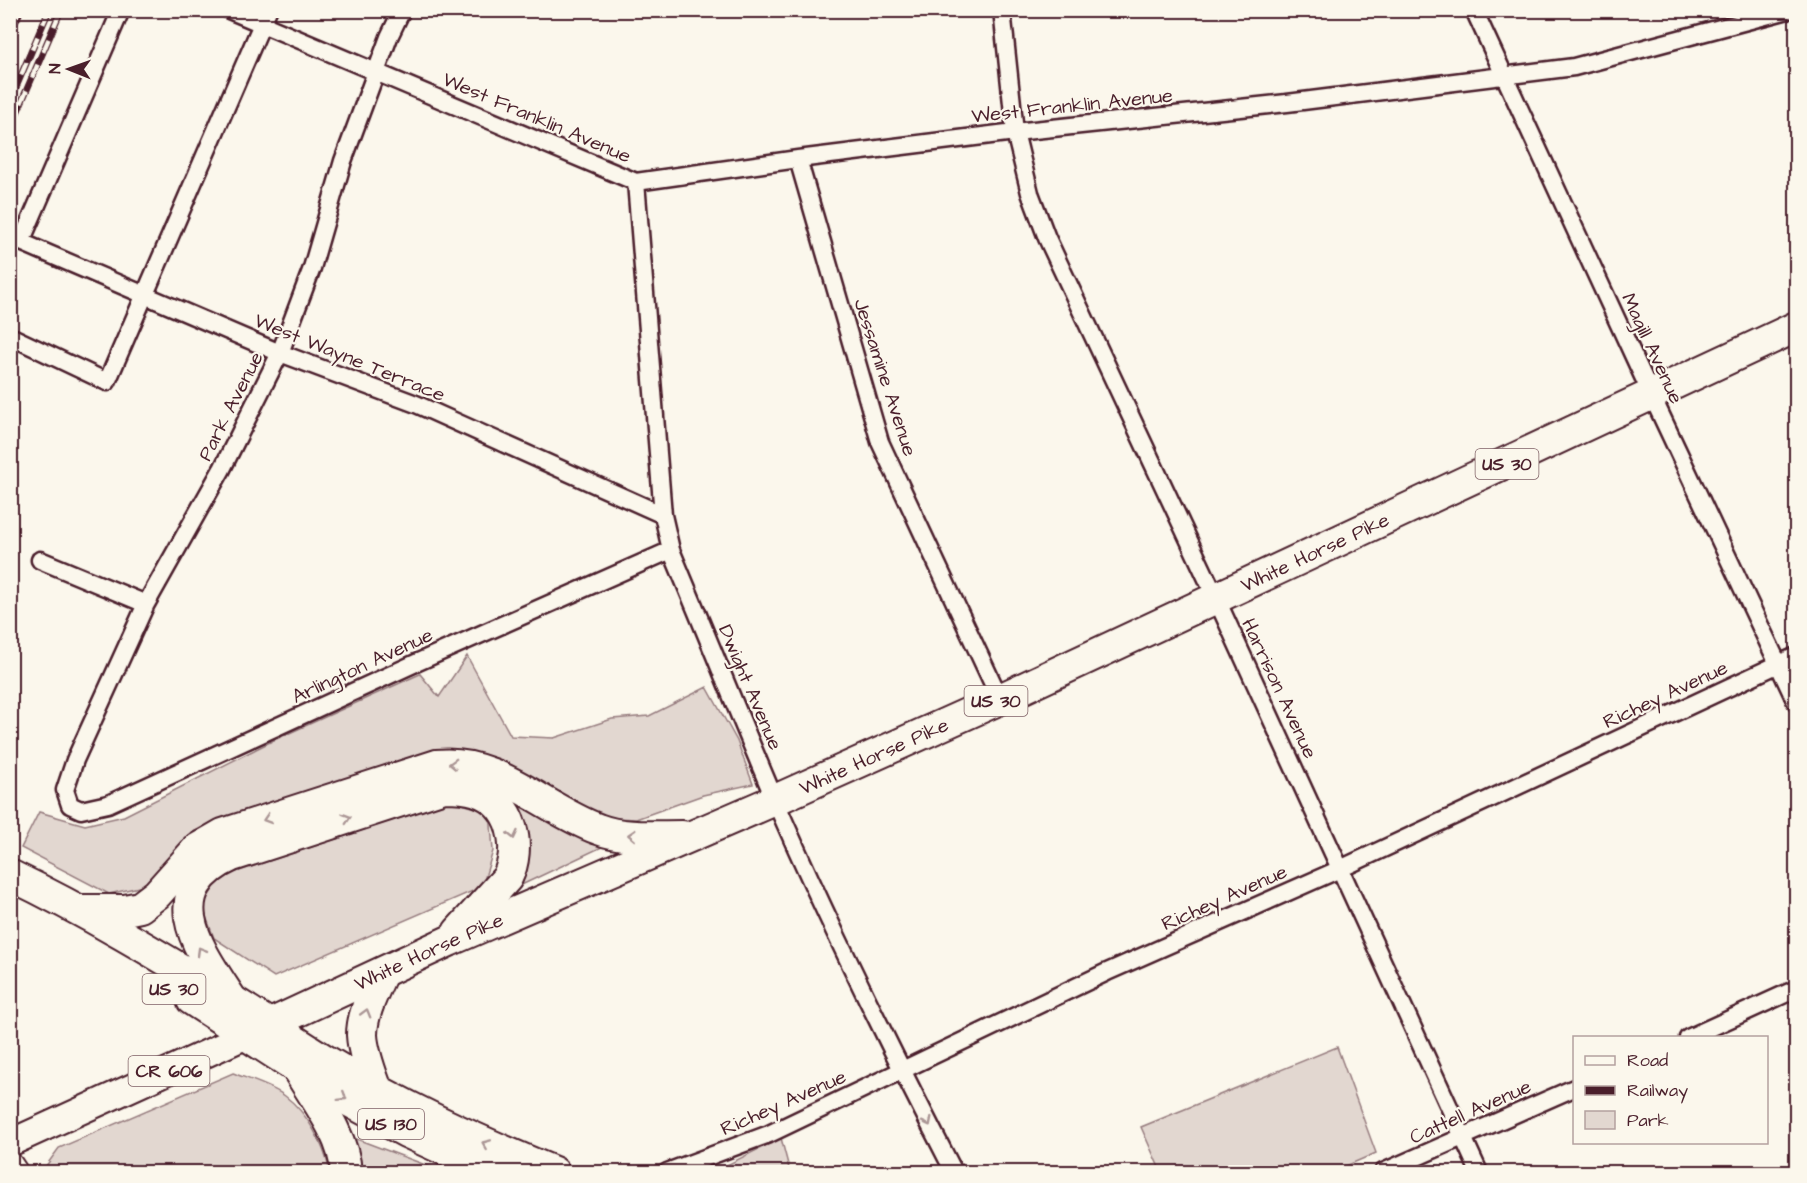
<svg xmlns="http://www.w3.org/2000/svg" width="1807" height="1183" viewBox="0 0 1807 1183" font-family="'Architects Daughter',sans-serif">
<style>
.green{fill:#e2d7d0;stroke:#967b7e;stroke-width:1.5}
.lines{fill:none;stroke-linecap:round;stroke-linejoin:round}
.street-casing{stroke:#4a1f2b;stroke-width:21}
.primary-casing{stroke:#4a1f2b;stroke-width:30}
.highway-casing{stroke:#4a1f2b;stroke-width:34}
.street{stroke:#fbf7ec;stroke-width:16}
.primary{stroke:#fbf7ec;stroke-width:26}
.highway{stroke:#fbf7ec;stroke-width:30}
.rail-casing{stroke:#4a1f2b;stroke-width:7}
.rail{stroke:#fbf7ec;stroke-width:4.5;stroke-dasharray:14;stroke-linecap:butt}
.oneway{stroke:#ab9695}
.labels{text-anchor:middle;stroke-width:4.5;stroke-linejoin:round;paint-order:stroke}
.shield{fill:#fbf7ec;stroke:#7f6065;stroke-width:1.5}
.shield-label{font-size:18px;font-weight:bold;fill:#4a1f2b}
.street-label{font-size:20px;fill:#4a1f2b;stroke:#fbf7ec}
</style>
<rect width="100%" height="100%" fill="#fbf7ec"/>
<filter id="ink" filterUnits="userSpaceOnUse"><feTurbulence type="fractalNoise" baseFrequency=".0167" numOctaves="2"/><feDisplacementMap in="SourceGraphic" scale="12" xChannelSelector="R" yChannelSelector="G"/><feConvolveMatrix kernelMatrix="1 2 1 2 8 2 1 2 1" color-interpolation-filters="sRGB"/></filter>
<g filter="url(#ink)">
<path class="green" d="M 467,656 L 511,736 L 554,738 L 612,719 L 649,716 L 707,687 L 737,741 L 753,784 L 703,795 L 636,819 L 594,817 L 464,755 L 412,757 L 322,790 L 192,832 L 143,886 L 109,894 L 21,848 L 39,812 L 85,825 L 124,816 L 274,740 L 420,674 L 439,697 Z
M 508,794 L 606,845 L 513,889 Z
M 451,801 L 490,812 L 493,851 L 482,887 L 274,977 L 214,938 L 202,906 L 221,877 Z
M 1337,1047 L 1376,1153 L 1332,1172 L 1161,1172 L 1141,1127 Z
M 233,1073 C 248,1079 272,1086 285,1096 C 308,1113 324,1145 330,1172 L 48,1172 L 46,1166 L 59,1148 Z
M 346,1135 L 444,1172 L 354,1172 Z
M 781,1138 L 790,1172 L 713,1172 Z"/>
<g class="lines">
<defs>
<path id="street" d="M 121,10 L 21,242 L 280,353 L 416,404 L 663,515
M 229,10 L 636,182 L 798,159 L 1015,132 L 1287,103 L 1574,67 L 1788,10
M 402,10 L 389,37 L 343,161 L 312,268 L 280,353 L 222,469 L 146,604 L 75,760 L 65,790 L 70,805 L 81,810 L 108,804 L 418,662 L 671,550
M 1002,10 L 1015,132 L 1030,193 L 1047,238 L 1216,598 L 1479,1172
M 1474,10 L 1652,396 L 1796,702
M 10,17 L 13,10
M 798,159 L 880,442 L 1000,699
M 636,182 L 663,515 L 671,550 C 706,633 739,716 774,798 C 829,925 891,1050 954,1172
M 10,336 L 107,382 L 268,10
M 40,560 L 146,604
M 1688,1038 L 1796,989
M 667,1172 L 769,1134 L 1107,972 L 1340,869 L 1796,656
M 1383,1172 L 1574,1088"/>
<path id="primary" d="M 10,1143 L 247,1035
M 10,1166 L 14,1172"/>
<g id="highway">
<path d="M 10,875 C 87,912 160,956 233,1001 C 264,1020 294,1041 325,1060 C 399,1105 474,1139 554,1172"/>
<path d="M 80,910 L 125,910 L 140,907 L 157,894 L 197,849 L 223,834 L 437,765 C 496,758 545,810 598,829 C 624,839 654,836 682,836"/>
<path d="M 192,1000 L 345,1099 L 406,1132 L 493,1172"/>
<path d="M 232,1000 C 201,952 154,892 232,856 L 444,787 C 455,787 466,787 477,791 C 513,803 522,847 507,878 L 458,932"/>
<path id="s1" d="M 247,1035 L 449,941 L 775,800 L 1000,699 L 1796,327"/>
<path d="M 299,1072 C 317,1102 344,1136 346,1172"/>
<path d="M 377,1090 C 371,1073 363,1053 362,1035 C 362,1014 373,993 382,973"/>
</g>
</defs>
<use href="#street" class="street-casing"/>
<use href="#primary" class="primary-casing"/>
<use href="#highway" class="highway-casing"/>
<use href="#street" class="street"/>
<use href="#primary" class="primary"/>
<use href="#highway" class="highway"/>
<defs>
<path id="rail" d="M 10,101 L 49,10
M 10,129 L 61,10"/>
</defs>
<use href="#rail" class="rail-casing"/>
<use href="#rail" class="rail"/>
</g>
<defs><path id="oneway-chevron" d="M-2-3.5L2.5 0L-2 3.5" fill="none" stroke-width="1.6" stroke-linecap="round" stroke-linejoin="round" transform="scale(1.5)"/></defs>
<g class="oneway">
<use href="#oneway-chevron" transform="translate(453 764) rotate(-178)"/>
<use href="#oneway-chevron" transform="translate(347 818) rotate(-18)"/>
<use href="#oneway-chevron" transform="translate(267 819) rotate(162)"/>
<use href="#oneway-chevron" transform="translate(513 835) rotate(77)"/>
<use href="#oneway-chevron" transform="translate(632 835) rotate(-177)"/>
<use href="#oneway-chevron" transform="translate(201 951) rotate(-120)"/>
<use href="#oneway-chevron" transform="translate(366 1013) rotate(-74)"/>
<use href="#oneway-chevron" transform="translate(343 1097) rotate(32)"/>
<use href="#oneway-chevron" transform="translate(928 1122) rotate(63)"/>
<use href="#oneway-chevron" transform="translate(486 1144) rotate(-157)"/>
</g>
</g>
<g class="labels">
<g class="shield">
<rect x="1475.5" y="449" width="63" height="30" rx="4.5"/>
<rect x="964.5" y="686" width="63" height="30" rx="4.5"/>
<rect x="142.5" y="974" width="63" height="30" rx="4.5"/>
<rect x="128.5" y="1056" width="81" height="30" rx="4.5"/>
<rect x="358" y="1109" width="66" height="30" rx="4.5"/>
</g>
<g class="shield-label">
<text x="1507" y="470">US 30</text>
<text x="996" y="707">US 30</text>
<text x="174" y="995">US 30</text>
<text x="169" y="1077">CR 606</text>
<text x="391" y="1130">US 130</text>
</g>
<g class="street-label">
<text transform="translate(1072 105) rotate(-6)" y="7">West Franklin Avenue</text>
<text transform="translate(537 117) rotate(23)" y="7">West Franklin Avenue</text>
<text transform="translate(1653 348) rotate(65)" y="7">Magill Avenue</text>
<text transform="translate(350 357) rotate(22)" y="7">West Wayne Terrace</text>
<text transform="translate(886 377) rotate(72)" y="7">Jessamine Avenue</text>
<text transform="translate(230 406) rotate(-63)" y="7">Park Avenue</text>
<text dy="7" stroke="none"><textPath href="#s1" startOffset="1172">White Horse Pike</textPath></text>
<text transform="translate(362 665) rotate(-25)" y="7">Arlington Avenue</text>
<text transform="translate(751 687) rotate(67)" y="7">Dwight Avenue</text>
<text transform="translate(1280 688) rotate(65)" y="7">Harrison Avenue</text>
<text transform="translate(1665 694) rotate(-25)" y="7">Richey Avenue</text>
<text dy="7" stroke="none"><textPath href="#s1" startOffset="686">White Horse Pike</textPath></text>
<text transform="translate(1224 897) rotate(-24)" y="7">Richey Avenue</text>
<text dy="7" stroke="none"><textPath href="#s1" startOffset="200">White Horse Pike</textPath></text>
<text transform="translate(783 1102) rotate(-24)" y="7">Richey Avenue</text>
<text transform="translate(1470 1111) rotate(-24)" y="7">Cattell Avenue</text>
</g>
</g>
<rect width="1807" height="1183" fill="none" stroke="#fbf7ec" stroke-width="36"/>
<rect x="18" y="18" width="1771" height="1147" fill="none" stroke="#4a1f2b" stroke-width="2" filter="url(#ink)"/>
<rect x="1573" y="1036" width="195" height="108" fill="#fbf7ec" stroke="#b4a19f" stroke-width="1.5"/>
<rect x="1585" y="1056" width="30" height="9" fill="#fbf7ec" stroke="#b4a19f" stroke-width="1.5"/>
<text x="1627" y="1066" font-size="18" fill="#4a1f2b">Road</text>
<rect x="1585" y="1086" width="30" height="9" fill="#4a1f2b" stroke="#b4a19f" stroke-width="1.5"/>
<text x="1627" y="1096" font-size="18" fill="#4a1f2b">Railway</text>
<rect x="1585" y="1111" width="30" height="18" fill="#e2d7d0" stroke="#b4a19f" stroke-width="1.5"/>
<text x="1627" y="1126" font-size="18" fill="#4a1f2b">Park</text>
<g transform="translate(69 69) rotate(271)" stroke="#fbf7ec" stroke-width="4.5" paint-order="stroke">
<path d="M0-4.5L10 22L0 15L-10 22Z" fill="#4a1f2b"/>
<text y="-9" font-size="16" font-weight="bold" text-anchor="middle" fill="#4a1f2b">N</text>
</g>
</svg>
